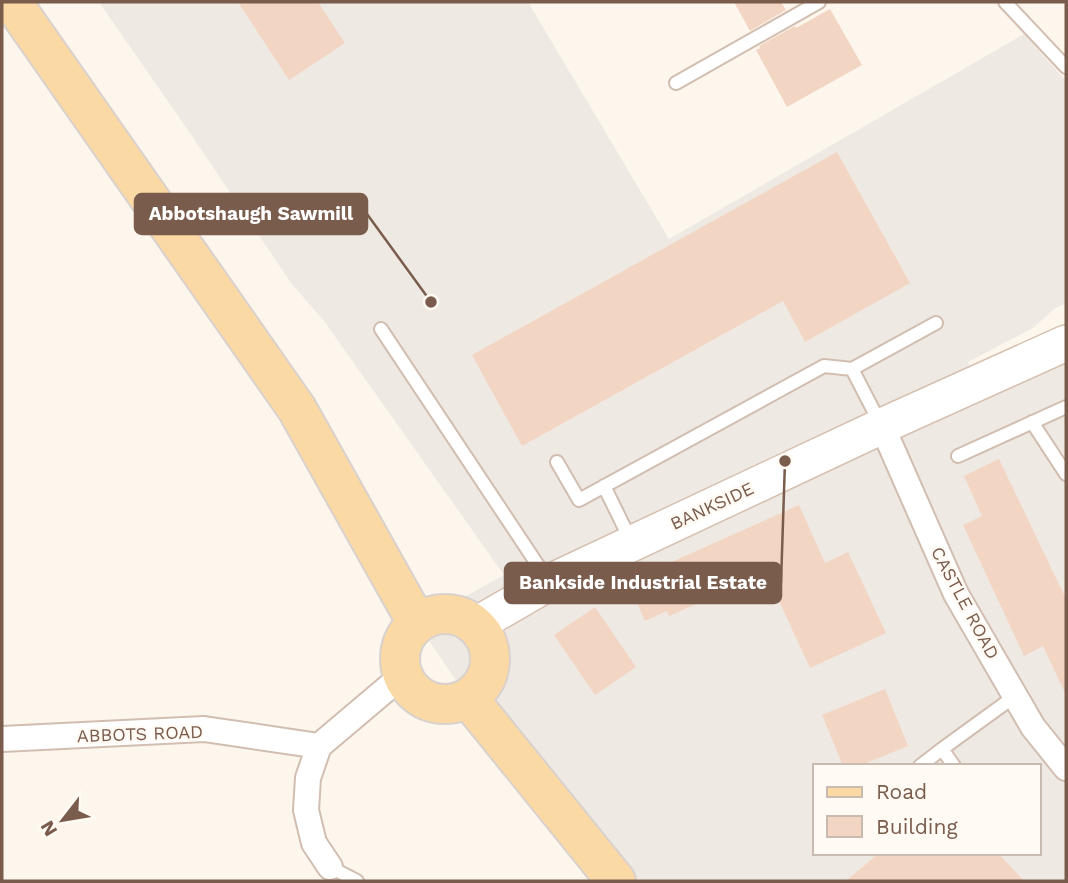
<svg xmlns="http://www.w3.org/2000/svg" width="1068" height="883" viewBox="0 0 1068 883" font-family="'Work Sans',sans-serif">
<style>
.industrial{fill:#efe9e4;fill-rule:evenodd}
.building{fill:#f3d5c3}
.lines{fill:none;stroke-linecap:round;stroke-linejoin:round}
.lane-casing{stroke:#d1beb0;stroke-width:16}
.street-casing{stroke:#d1beb0;stroke-width:28}
.secondary-casing{stroke:#d6c0b0;stroke-width:38}
.primary-casing{stroke:#dad1cd;stroke-width:42}
.lane{stroke:#fff;stroke-width:12}
.street{stroke:#fff;stroke-width:24}
.secondary{stroke:#fff;stroke-width:35}
.primary{stroke:#fbd9a5;stroke-width:38}
.labels{text-anchor:middle;stroke-width:5;stroke-linejoin:round;paint-order:stroke}
.street-label{font-size:18px;fill:#7a5c4d;stroke:#fffaf3}
.leader{fill:none;stroke:#7a5c4d;stroke-width:2.5}
.callout-dot{fill:#7a5c4d;stroke:#fffaf3;stroke-width:2.5}
.callout{fill:#7a5c4d;stroke:#7a5c4d;stroke-width:2.5}
.callout-label{font-size:19px;text-anchor:middle;font-weight:bold;fill:#fff}
</style>
<rect width="100%" height="100%" fill="#fdf6ec"/>
<path class="industrial" d="M 99,2 L 528,2 L 669,239 L 1024,34 L 1066,81 L 1066,303 L 1054,309 L 1033,328 L 968,362 L 978,382 L 1066,343 L 1066,881 L 616,881 L 468,698 L 417,623 L 504,575 L 324,321 L 291,283 L 192,136 ZM 814,766 L 1038,766 L 1038,853 L 814,853 Z"/>
<path class="building" d="M 238,2 L 318,2 L 345,43 L 289,80 Z
M 734,2 L 781,2 L 786,10 L 750,31 Z
M 830,9 L 862,65 L 787,107 L 756,50 L 760,48 L 759,46 L 795,26 L 796,28 Z
M 837,152 L 910,283 L 805,342 L 783,301 L 522,446 L 472,355 Z
M 999,459 L 1066,599 L 1066,695 L 1043,646 L 1024,656 L 963,525 L 982,516 L 964,476 Z
M 799,505 L 825,563 L 848,552 L 886,633 L 810,668 L 766,573 L 669,616 L 667,611 L 645,621 L 630,587 L 660,573 L 658,568 Z
M 595,607 L 636,667 L 595,695 L 554,635 Z
M 885,689 L 908,746 L 859,766 L 843,766 L 822,715 Z
M 879,853 L 998,853 L 1024,881 L 846,881 Z"/>
<g class="lines">
<defs>
<path id="lane" d="M 1005,2 L 1066,67
M 676,83 L 819,2
M 381,329 L 547,579
M 852,369 L 881,425
M 1032,422 L 1066,474
M 958,456 L 1066,407
M 557,462 L 579,500 L 824,366 L 852,369 L 936,323
M 604,486 L 632,543
M 920,766 L 942,749
M 954,766 L 942,749 L 1015,696
M 330,867 L 357,881"/>
<path id="street" d="M 882,426 L 956,594 L 1033,727 L 1066,768
M 2,739 L 204,729 L 319,746
M 330,867 L 314,843 L 306,810 L 308,778 L 319,746 L 403,675"/>
<path id="secondary" d="M 476,625 L 550,582 L 882,426 L 1066,343"/>
<path id="primary" d="M 12,2 L 297,409 L 417,623
M400 659a45 45 0 1 1 90 0a45 45 0 1 1-90 0Z
M 468,698 L 616,881"/>
</defs>
<use href="#lane" class="lane-casing"/>
<use href="#street" class="street-casing"/>
<use href="#secondary" class="secondary-casing"/>
<use href="#primary" class="primary-casing"/>
<use href="#lane" class="lane"/>
<use href="#street" class="street"/>
<use href="#secondary" class="secondary"/>
<use href="#primary" class="primary"/>
</g>
<g class="labels">
<g class="street-label">
<text transform="translate(712 506) rotate(-25)" y="6">BANKSIDE</text>
<text transform="translate(965 603) rotate(62)" y="6">CASTLE ROAD</text>
<text transform="translate(140 734) rotate(-2)" y="6">ABBOTS ROAD</text>
</g>
</g>
<path class="leader" d="M431 302L367 214M785 461L781 583"/>
<g class="callout-dot">
<circle cx="431" cy="302" r="7"/>
<circle cx="785" cy="461" r="7"/>
</g>
<g class="callout">
<rect x="135" y="194" width="232" height="40" rx="7"/>
<rect x="505" y="563" width="276" height="40" rx="7"/>
</g>
<g class="callout-label">
<text x="251" y="220">Abbotshaugh Sawmill</text>
<text x="643" y="589">Bankside Industrial Estate</text>
</g>
<rect width="1068" height="883" fill="none" stroke="#7a5c4d" stroke-width="7"/>
<rect x="813" y="764" width="228" height="91" fill="#fffaf3" stroke="#cabbb1" stroke-width="2"/>
<rect x="827" y="787" width="35" height="10" fill="#fbd9a5" stroke="#cabbb1" stroke-width="2"/>
<text x="876" y="799" font-size="21" fill="#7a5c4d">Road</text>
<rect x="827" y="816" width="35" height="21" fill="#f3d5c3" stroke="#cabbb1" stroke-width="2"/>
<text x="876" y="834" font-size="21" fill="#7a5c4d">Building</text>
<g transform="translate(63 820) rotate(239)" stroke="#fffaf3" stroke-width="5" paint-order="stroke">
<path d="M0-5L12 26L0 18L-12 26Z" fill="#7a5c4d"/>
<text y="-10" font-size="19" font-weight="bold" text-anchor="middle" fill="#7a5c4d">N</text>
</g>
</svg>
